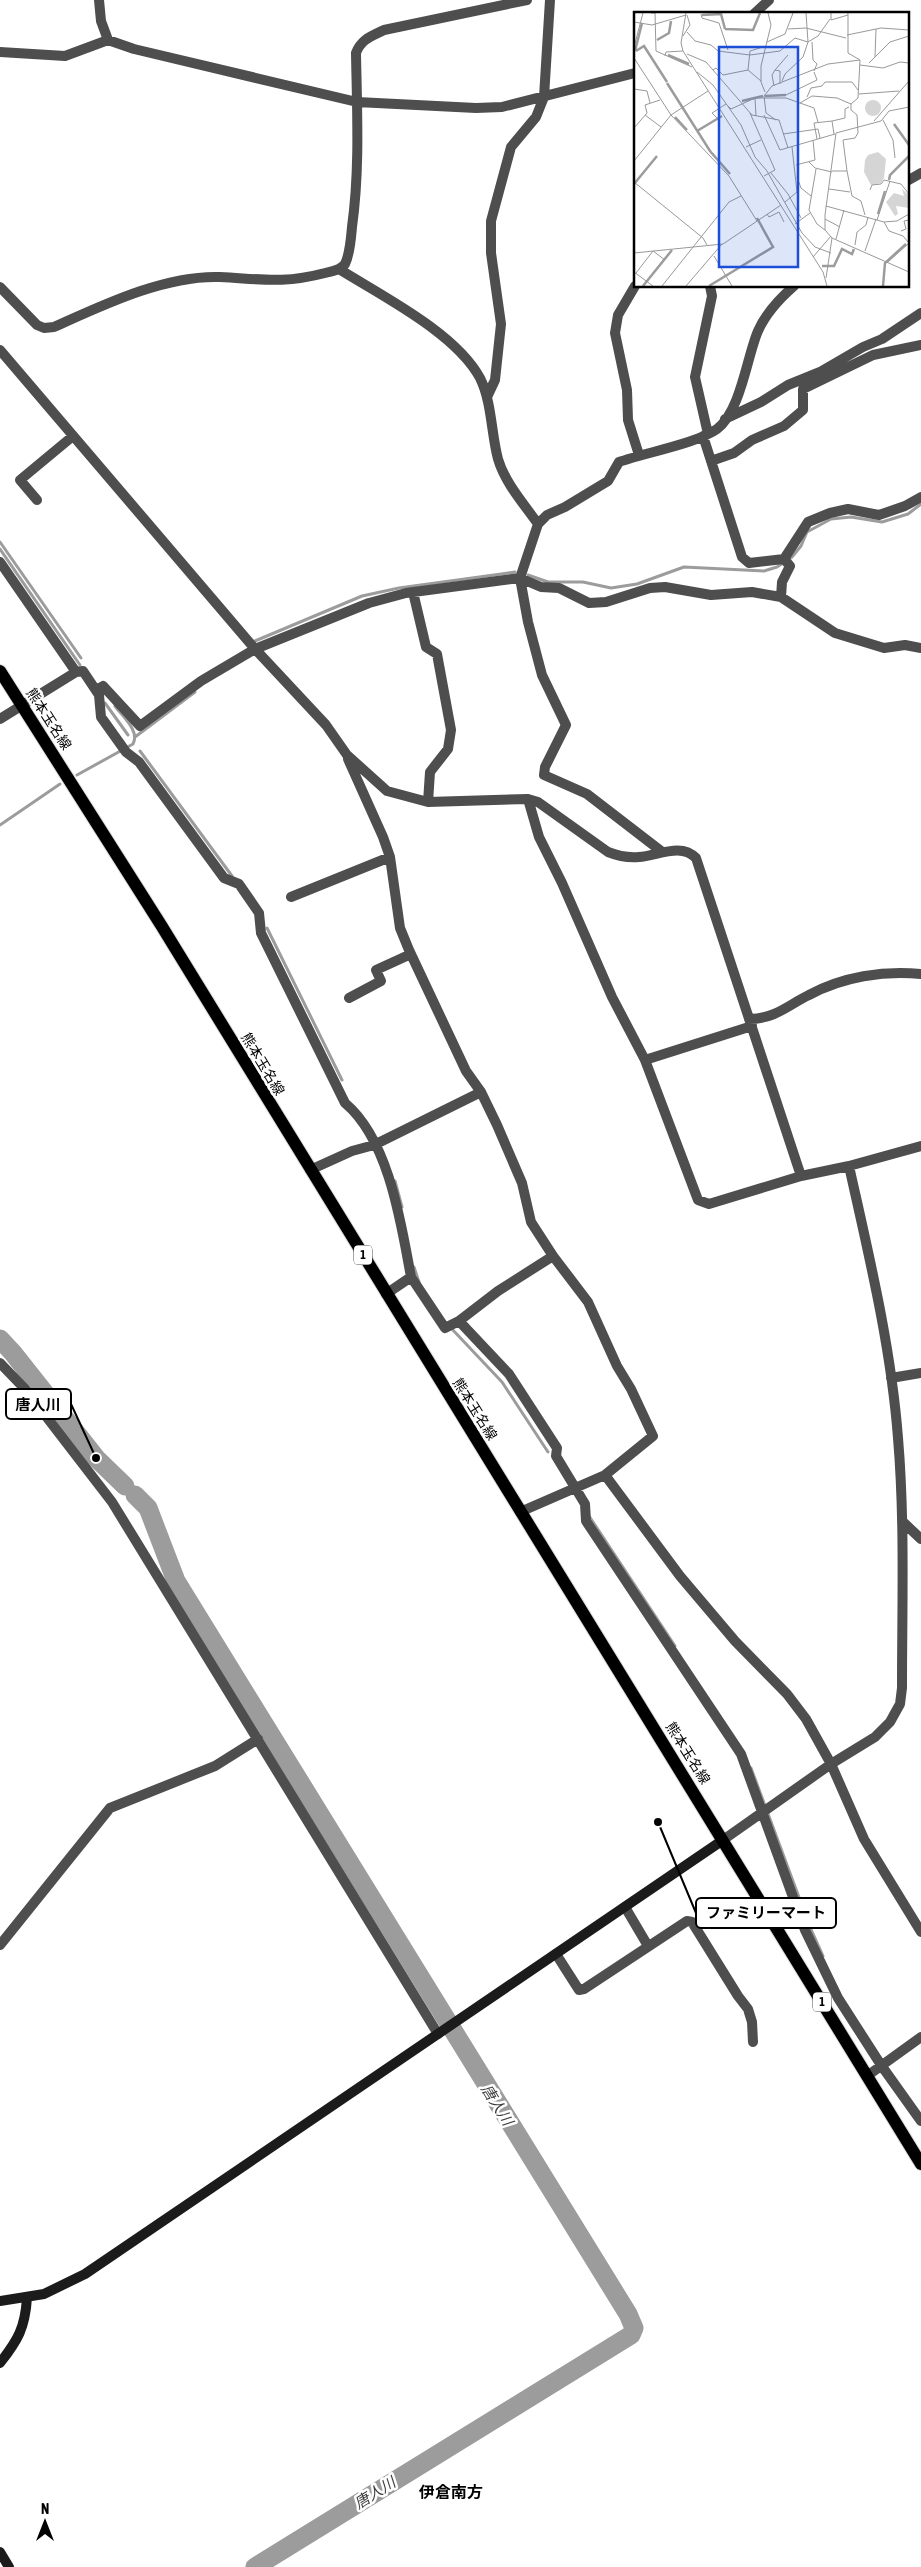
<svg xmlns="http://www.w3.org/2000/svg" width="921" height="2567" viewBox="0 0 921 2567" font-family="'Asap Condensed','Noto Sans JP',sans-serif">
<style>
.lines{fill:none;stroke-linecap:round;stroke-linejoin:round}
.stream{stroke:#9c9c9c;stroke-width:3}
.river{stroke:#9c9c9c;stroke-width:19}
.primary-casing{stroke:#dbdbdb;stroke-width:14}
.street{stroke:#4e4e4e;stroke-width:10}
.secondary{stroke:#1b1b1b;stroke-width:10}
.primary{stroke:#000;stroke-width:12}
.labels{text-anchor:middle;stroke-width:5;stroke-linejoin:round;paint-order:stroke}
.shield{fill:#fff;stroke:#4c4c4c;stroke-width:1}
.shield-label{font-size:12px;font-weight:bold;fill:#000}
.street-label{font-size:14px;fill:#000;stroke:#fff}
.water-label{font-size:15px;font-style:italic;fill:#3d3d3d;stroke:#fff}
.quarter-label{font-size:16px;font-weight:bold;fill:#000;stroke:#fff}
.inset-river{fill:none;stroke:#9c9c9c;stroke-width:2.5}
.inset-road{fill:none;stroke:#999;stroke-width:1}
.view{fill:#1d4ed8;fill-opacity:0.15;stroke:#1d4ed8;stroke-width:2.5}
.inset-edge{fill:none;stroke:#000;stroke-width:2.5}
.leader{fill:none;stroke:#000;stroke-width:2}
.callout-dot{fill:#000;stroke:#fff;stroke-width:2}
.callout{fill:#fff;stroke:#000;stroke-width:2}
.callout-label{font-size:15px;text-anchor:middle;font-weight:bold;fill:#000}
</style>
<rect width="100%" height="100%" fill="#fff"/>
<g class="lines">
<path class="stream" d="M 0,542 L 81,658
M 0,549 L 80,665
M 528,575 L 548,582 L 583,582 L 611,588 L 637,584 L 684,567 L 764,571 L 777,567 L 792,557 L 801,546 L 807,532 L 831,519 L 851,517 L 882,522 L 908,514 L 921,504
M 255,641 L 362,596 L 399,588 L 515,572
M 105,703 L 128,735
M 135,737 L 195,692
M 140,751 L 232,876
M 77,775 L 133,744 C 140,731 123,717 115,706
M 0,825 L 60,784
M 267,928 L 342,1080
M 395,1181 L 402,1207
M 414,1267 L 419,1282
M 451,1328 L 502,1382 L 548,1452
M 589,1516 L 675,1646
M 751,1768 L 810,1927 L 823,1956"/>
<path class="river" d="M 0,1339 L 13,1353 L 96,1458 L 125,1486
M 135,1495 L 148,1508 L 176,1581 L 628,2314 L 634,2328 L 631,2335 L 255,2567"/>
<defs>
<path id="primary" d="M 0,671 L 161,925 L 921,2164"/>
</defs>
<use href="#primary" class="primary-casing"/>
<path class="street" d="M 99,0 L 101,21 L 108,40
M 754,14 L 769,0
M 0,52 L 65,56 L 108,40 L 134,49 L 357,102 L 476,108 L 502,107 L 635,73
M 907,181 L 921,173
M 339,269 C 382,296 456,333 480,378 C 492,402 491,433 498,459 C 505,483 524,504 538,524
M 635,286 L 618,315 L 615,333 L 627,390 L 628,420 L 639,455
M 0,287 L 37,325 L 44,328 L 54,327 C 103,305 165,275 220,277 C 261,279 283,284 325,273 C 332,271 340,271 345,264 C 350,254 351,238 352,227 C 360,169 357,111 356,53 C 361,39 372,36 384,30 L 527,0
M 0,350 L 255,649 L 326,725 L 347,755 L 387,791 L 428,802 L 528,799 L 538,802 L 608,852 C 618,856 628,858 639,857 C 657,856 681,842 696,858 L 801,1176
M 487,397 L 495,380 L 501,324 L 491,253 L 491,221 L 511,147 L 536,117 L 544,97 L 550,0
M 725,419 L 761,402 L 788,385 L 820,372 L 863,347 L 882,339 L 921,313
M 708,434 L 695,377 L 712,296 L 710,286
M 703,436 L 742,557 L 749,563 L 784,559
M 711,461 L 734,453 L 752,440 L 784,426 L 803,410 L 803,389 L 873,355 L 921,345
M 37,500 L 20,480 L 73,436
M 784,559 L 808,522 L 830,513 L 848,509 L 879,515 L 905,506 L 921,497
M 0,562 L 76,672
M 413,592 L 426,647 L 437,654 L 451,730 L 448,749 L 430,772 L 428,802
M 781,597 L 782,582 L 790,566 L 784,559
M 96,690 L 103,686 L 140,726 L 201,681 L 255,649 L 369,603 L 406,593 L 520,578 L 541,587 L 559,588 L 589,603 L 606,602 L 650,588 L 665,587 L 711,595 L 752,592 L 781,597 L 835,633 L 884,648 L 905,645 L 921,648
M 0,719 L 76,672 L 83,671 L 99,695 L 101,717 L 126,752 L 139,762 L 224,878 L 239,884 L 259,913 L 261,933 L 345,1103 C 389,1140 401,1223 411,1277 L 445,1328 L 459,1321 L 509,1374 L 557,1448 L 556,1456 L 585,1504 L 586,1521 L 741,1754 L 805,1930 L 838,1998 L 881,2065 L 921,2121
M 348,759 L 383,837 L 390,857 L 400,928 L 409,950 L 466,1071 L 481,1092 L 497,1125 L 522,1183 L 531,1222 L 553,1256 L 588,1302 L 617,1366 L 631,1389 L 653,1436 L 605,1475 L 520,1512
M 528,799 L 539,837 L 562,883 L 612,997 L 645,1060 L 698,1200 L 709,1204 L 801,1176 L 849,1166 L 921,1146
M 661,851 L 587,794 L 544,775 L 545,767 L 566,725 L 542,675 L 528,622 L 520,578 L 538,524 L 547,515 L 565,507 L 608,481 L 619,462 C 644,453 698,443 717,429 C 741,411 747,356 758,331 C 766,313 779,299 794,286
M 291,897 L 390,857
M 349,998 L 381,981 L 376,970 L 411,954
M 749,1019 C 775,1019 788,1005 809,995 C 842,977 884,970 921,974
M 645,1060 L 752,1026
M 310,1170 L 352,1151 L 374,1145 L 481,1092
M 386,1294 L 411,1277
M 459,1321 L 498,1291 L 553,1256
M 0,1363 L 25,1389 L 112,1502 L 438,2034
M 891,1378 L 921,1373
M 605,1475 L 680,1576 L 735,1641 L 787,1694 L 806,1719 L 831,1764 L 864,1839 L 921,1932
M 902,1521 L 921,1539
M 723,1840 L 831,1764 L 875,1737 L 890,1722 L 900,1704 L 902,1688 C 902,1605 905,1521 898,1438 C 891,1346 869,1256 849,1166
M 625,1907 L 648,1946
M 0,1945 L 110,1808 L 215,1766 L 258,1739
M 556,1954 L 579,1990 L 584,1989 L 687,1921 L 692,1922 L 738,1996 L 748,2009 L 752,2022 L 753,2042
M 867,2076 L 921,2037"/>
<path class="secondary" d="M 0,2301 L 44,2294 L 85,2274 L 723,1840
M 0,2363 C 18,2340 25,2328 27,2298
M 0,2552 L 9,2567"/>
<use href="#primary" class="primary"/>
</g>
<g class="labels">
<g class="shield">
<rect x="354" y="1245.5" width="18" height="19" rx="4"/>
<rect x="813" y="1992.5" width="18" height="19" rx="4"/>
</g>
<g class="shield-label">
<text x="363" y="1259">1</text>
<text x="822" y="2006">1</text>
</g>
<g class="street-label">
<text transform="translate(49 719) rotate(57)" y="5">熊本玉名線</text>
<text transform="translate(263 1064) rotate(59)" y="5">熊本玉名線</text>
<text transform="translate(475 1409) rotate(58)" y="5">熊本玉名線</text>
<text transform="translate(688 1753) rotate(58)" y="5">熊本玉名線</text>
</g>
<g class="water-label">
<text transform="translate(497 2105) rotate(58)" y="5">唐人川</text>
<text transform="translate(375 2493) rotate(-32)" y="5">唐人川</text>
</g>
<g class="quarter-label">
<text x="451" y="2498">伊倉南方</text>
</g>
</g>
<g transform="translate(634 12)">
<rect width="275" height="275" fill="#fff"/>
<path d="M 244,140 L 252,147 L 250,166 L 247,171 L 237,173 L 230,160 L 231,148 L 234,143 ZM 268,177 L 275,183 L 275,196 L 262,194 L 264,202 L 261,204 L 252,190 L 260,181 L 270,184 Z" fill="#d5d5d5"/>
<path d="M231 96a8 8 0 1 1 16 0a8 8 0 1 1-16 0Z" fill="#d5d5d5"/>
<path class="inset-river" d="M 68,3 L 87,2 L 91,17M 91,17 L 119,18 L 126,1M 23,28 L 35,21 L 37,9M 1,39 L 8,11M 2,39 L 10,34 L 33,70M 34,43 L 55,52M 33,71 L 76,139 L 96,162M 131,84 L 152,83M 108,89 L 129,84M 41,105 L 53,118M 260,112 L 275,133M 63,119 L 88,104M 255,168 L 256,163 L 275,144M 0,172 L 23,144M 244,202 L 251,179M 188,254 L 200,254 L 208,237 L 218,242 L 220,237M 9,274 L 38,238M 75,274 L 139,235 L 123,206M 249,274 L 251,251 L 272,232"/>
<path class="inset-road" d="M 17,1 L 21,1 L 22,39 L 58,55M 52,1 L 47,31 L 49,39 L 189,260 L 193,274M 197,1 L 197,8 L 214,3M 214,1 L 214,41 L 226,48M 67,2 L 68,6 L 85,11 L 94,38M 0,10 L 18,13 L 52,3M 154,17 L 172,16 L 212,26M 53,20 L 61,29 L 77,33 L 84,39 L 116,43 L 146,39 L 161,26 L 174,30M 213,23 L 247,16 L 275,18M 49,24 L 56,13 L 53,3M 133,30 L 151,22 L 159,1M 174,30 L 184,24 L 196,7M 178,30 L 179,48 L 183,52 L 180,59M 0,35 L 9,1M 53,42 L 72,50 L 118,103 L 145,108 L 154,136M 31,44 L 32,40 L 49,39M 241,45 L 256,30 L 275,24M 0,46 L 37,103 L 95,164 L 123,209M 235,51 L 241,45 L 242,17M 226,53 L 249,56 L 266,50 L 275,51M 79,58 L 82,56 L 89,63 L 114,58 L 116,39 L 132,34M 114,58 L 127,69M 141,58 L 154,43M 63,60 L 79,73 L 107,113 L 121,145 L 133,159 L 168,221 L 181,235 L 197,241M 148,69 L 151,62 L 169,45 L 174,30 L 172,1M 140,74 L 138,63 L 141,58 L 146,59 L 146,72M 0,77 L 13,79 L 16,91M 131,80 L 127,70 L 127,54 L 137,13 L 134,1M 225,82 L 265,79M 152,83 L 183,68 L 180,60M 173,85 L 177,76 L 188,74 L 191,70 L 218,70 L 224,78M 121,86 L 122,104M 166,91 L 178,84 L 203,86 L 217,92 L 224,86 L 226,48M 94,94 L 97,97 L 121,86 L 152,86 L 180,96 L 184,110M 116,101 L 141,158 L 130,164M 11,103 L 27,115M 130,103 L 146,138 L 201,122M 84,107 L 78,101 L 92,92M 142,108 L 132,101 L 130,84 L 138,74 L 194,52 L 226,48M 249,108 L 259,128 L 261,146M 240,109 L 275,69M 0,116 L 13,101 L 11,93 L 26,88M 149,122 L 184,117 L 186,126M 200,122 L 198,109 L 211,106 L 211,97 L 215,95M 183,127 L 180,111 L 198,109M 112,135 L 127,128M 0,149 L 37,103 L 74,79M 175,150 L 181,156 L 198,160M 162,153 L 181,148 L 179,128M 182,157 L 175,198 L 183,212 L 191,218M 198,159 L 213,159 L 218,184 L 227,189 L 231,203M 213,159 L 209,128 L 221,126 L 224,121 L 223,103 L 217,98 L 217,92M 137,161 L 154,182 L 167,206M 163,165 L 167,176 L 177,184M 0,170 L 69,226 L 73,233M 195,177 L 216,180M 236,178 L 238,173 L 247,172 L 250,168 L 267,172 L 275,182M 151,190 L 163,180 L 158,135M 192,194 L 250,210 L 263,209 L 275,202M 133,202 L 135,205 L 145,200 L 150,210M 191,207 L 206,215M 243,208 L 256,169M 250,210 L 255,219 L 269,224 L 275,231M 161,212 L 176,201M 267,219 L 272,217 L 270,209 L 275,208M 198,226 L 191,218 L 191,203 L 202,121 L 247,109 L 255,99 L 275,95M 198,226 L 275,260M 202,227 L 210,198M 221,233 L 223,220 L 232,213 L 234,205M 19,239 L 31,248M 231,239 L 242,207M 0,241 L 89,232 L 147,193M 80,244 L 98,274M 179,245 L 197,224M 254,250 L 275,231M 0,260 L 19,274M 2,261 L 19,239M 192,266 L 198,226M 28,274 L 95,190 L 107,184M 52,274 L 88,232"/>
<path class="view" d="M 85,35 L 164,35 L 164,255 L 85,255 Z"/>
<rect width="275" height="275" class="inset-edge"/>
</g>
<path class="leader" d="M96 1458L71 1404M658 1822L696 1913"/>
<g class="callout-dot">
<circle cx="96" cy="1458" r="5"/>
<circle cx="658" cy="1822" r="5"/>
</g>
<g class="callout">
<rect x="6" y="1389" width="65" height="30" rx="5"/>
<rect x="696" y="1898" width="140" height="30" rx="5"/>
</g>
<g class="callout-label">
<text x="38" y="1410">唐人川</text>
<text x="766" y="1918">ファミリーマート</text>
</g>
<g transform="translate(45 2522)" stroke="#ffffff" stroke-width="4" paint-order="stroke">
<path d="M0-4L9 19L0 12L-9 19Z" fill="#000000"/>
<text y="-8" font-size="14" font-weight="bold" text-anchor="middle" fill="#000000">N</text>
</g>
</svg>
